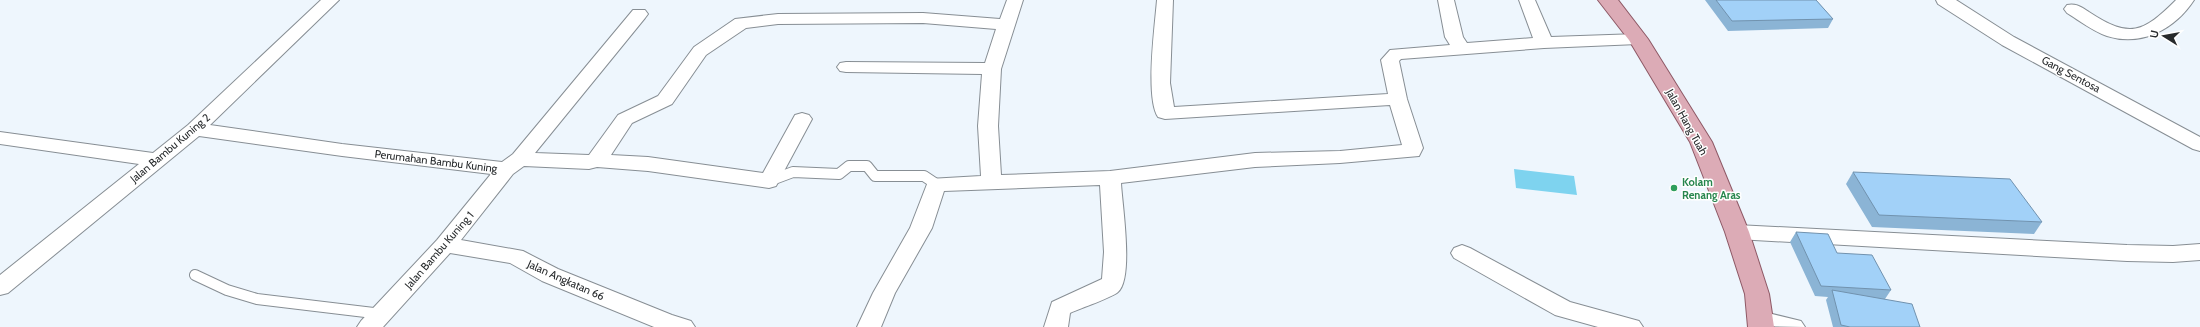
<svg xmlns="http://www.w3.org/2000/svg" width="2200" height="327" viewBox="0 0 2200 327" font-family="Cabin,sans-serif">
<style>
.water{fill:#7ed3ef}
.lines{fill:none;stroke-linecap:round;stroke-linejoin:round}
.service-casing{stroke:#878e94;stroke-width:12}
.minor-casing{stroke:#878e94;stroke-width:2}
.primary-casing{stroke:#8e5966;stroke-width:2}
.service{stroke:#fff;stroke-width:10}
.minor{fill:#fff;fill-rule:evenodd}
.primary{fill:#dcabb6;fill-rule:evenodd}
.wall{fill:#8bb4d5}
.building{fill:#a2d1f8;stroke:#7192ae}
.leisure-dot{fill:#2e9e5b;stroke:#fff;stroke-width:1.5}
.labels{text-anchor:middle;stroke-width:3;stroke-linejoin:round;paint-order:stroke}
.street-label{font-size:11px;fill:#272a2c;stroke:#fff}
.leisure-label{font-size:11px;font-weight:bold;fill:#27864d;stroke:#fff;text-anchor:start}
</style>
<rect width="100%" height="100%" fill="#eef6fd"/>
<path class="water" d="M 1514,169 L 1574,176 L 1577,195 L 1516,188 Z"/>
<g class="lines">
<defs>
<path id="service" d="M 769,181 L 793,172 L 839,174 L 849,166 L 867,166 L 875,176 L 924,176 L 936,184
M 195,275 L 227,290 L 257,299 L 382,314"/>
<path id="minor" d="M 321,0 L 339,0 L 210,125 L 342,144 L 502,162 L 513,154 L 633,10 L 645,10 L 648,14 L 645,18 L 535,153 L 589,155 L 618,115 L 658,96 L 694,47 L 735,19 L 778,14 L 923,13 L 1000,19 L 1007,0 L 1023,0 L 1001,69 L 998,126 L 1001,175 L 1110,171 L 1255,153 L 1340,151 L 1402,145 L 1390,105 L 1165,119 L 1158,117 C 1145,98 1155,25 1157,0 L 1173,0 L 1170,83 L 1174,107 L 1388,94 L 1381,60 L 1390,50 L 1450,45 L 1445,37 L 1438,0 L 1454,0 L 1463,37 L 1467,43 L 1533,38 L 1519,0 L 1535,0 L 1551,37 L 1638,34 L 1644,35 L 1647,39 L 1644,43 L 1638,44 L 1544,48 L 1401,59 L 1399,61 L 1407,99 L 1423,148 L 1419,156 L 1340,163 L 1255,167 L 1121,183 C 1122,204 1134,278 1118,292 C 1111,298 1081,308 1070,313 L 1068,327 L 1044,327 L 1052,302 L 1102,279 L 1104,252 L 1100,185 L 944,191 L 932,228 L 895,293 L 881,327 L 857,327 L 873,293 L 910,228 L 929,179 L 981,176 L 978,126 L 982,74 L 846,72 L 840,71 L 837,67 L 840,63 L 846,62 L 985,63 L 996,29 L 923,23 L 778,24 L 746,28 L 706,55 L 672,104 L 632,123 L 611,155 L 648,157 L 763,173 L 795,115 L 802,113 L 809,115 L 812,119 L 776,186 L 769,188 L 648,171 L 597,167 L 589,169 L 524,166 L 513,174 L 461,240 L 523,251 L 558,269 L 672,315 L 691,321 L 695,327 L 654,327 L 542,281 L 510,263 L 450,253 L 383,327 L 357,327 L 361,321 L 437,240 L 491,174 L 342,156 L 199,136 L 8,293 L 0,295 L 0,275 L 139,164 L 0,144 L 0,132 L 153,153 L 188,125 Z
M 1936,0 L 1956,0 L 2014,37 L 2200,137 L 2200,151 L 2193,149 L 2002,45 L 1938,4 Z
M 2176,0 L 2194,0 C 2175,29 2142,47 2107,36 C 2093,31 2080,21 2067,13 L 2064,9 L 2067,5 C 2076,3 2081,7 2089,12 C 2130,39 2143,33 2176,0 Z
M 1737,225 L 2127,245 L 2173,246 L 2200,244 L 2200,260 L 2173,262 L 2127,261 L 1737,239 L 1729,237 L 1726,232 L 1729,227 Z
M 1462,245 L 1470,248 L 1570,302 L 1639,321 L 1643,327 L 1598,327 L 1555,315 L 1454,258 L 1451,253 L 1454,248 Z
M 1760,311 L 1801,321 L 1805,327 L 1752,326 L 1749,320 L 1752,314 Z"/>
<path id="primary" d="M 1598,0 L 1618,0 L 1648,39 L 1712,142 L 1749,232 L 1769,294 L 1774,327 L 1748,327 L 1745,294 L 1725,232 L 1690,142 L 1629,40 Z"/>
</defs>
<use href="#service" class="service-casing"/>
<use href="#minor" class="minor-casing"/>
<use href="#primary" class="primary-casing"/>
<use href="#service" class="service"/>
<use href="#minor" class="minor"/>
<use href="#primary" class="primary"/>
</g>
<path class="wall" d="M 1705,0 L 1816,0 L 1833,19 L 1828,28 L 1728,31 Z
M 1853,172 L 2042,222 L 2034,234 L 1872,227 L 1846,184 Z
M 1796,232 L 1837,253 L 1891,290 L 1885,299 L 1920,327 L 1833,327 L 1826,300 L 1828,297 L 1815,296 L 1790,242 Z"/>
<path class="building" d="M 1716,0 L 1816,0 L 1833,19 L 1732,21 Z
M 1853,172 L 2010,179 L 2042,222 L 1879,215 Z
M 1796,232 L 1828,234 L 1837,253 L 1872,255 L 1891,290 L 1821,286 Z
M 1832,290 L 1912,304 L 1920,327 L 1850,327 L 1841,325 Z"/>
<circle class="leisure-dot" cx="1674" cy="188" r="4"/>
<g class="labels">
<g class="street-label">
<text transform="translate(2071 74) rotate(28)" y="4">Gang Sentosa</text>
<text transform="translate(1687 122) rotate(61)" y="4">Jalan Hang Tuah</text>
<text transform="translate(170 148) rotate(-40)" y="4">Jalan Bambu Kuning 2</text>
<text transform="translate(436 161) rotate(7)" y="4">Perumahan Bambu Kuning</text>
<text transform="translate(439 250) rotate(-49)" y="4">Jalan Bambu Kuning 1</text>
<text transform="translate(566 280) rotate(24)" y="4">Jalan Angkatan 66</text>
</g>
<g class="leisure-label">
<text x="1682" y="186">Kolam<tspan x="1682" dy="13">Renang Aras</tspan></text>
</g>
</g>
<g transform="translate(2164 36) rotate(281)" stroke="#ffffff" stroke-width="3" paint-order="stroke">
<path d="M0-3L7 15L0 10L-7 15Z" fill="#272a2c"/>
<text y="-6" font-size="11" font-weight="bold" text-anchor="middle" fill="#272a2c">U</text>
</g>
</svg>
